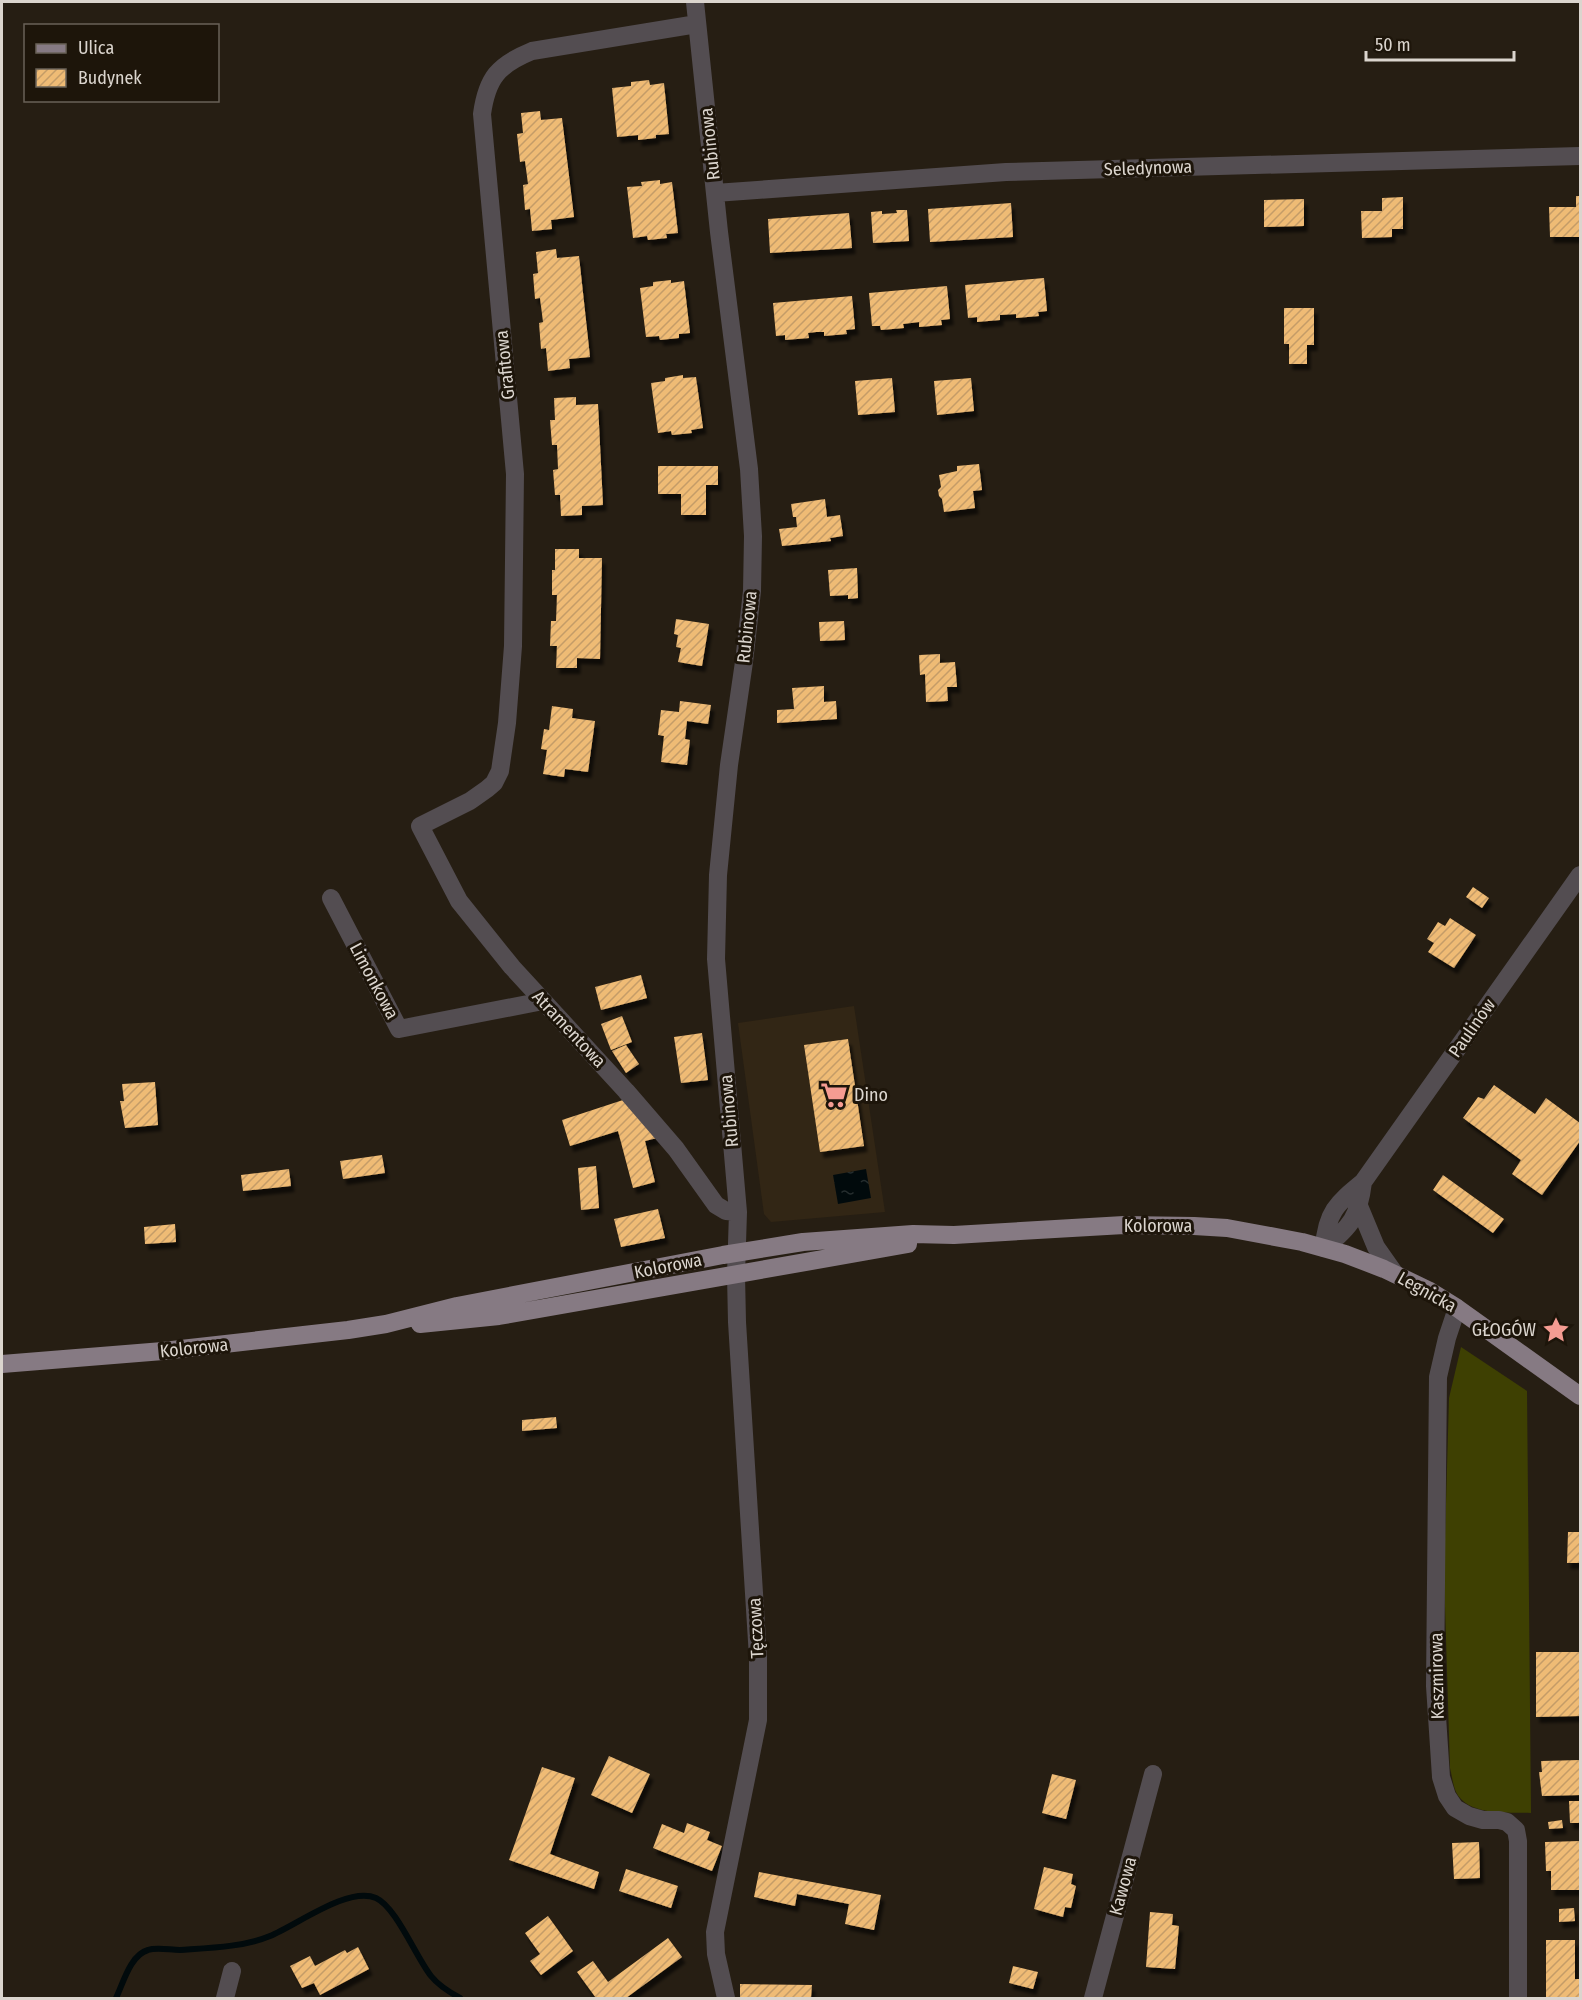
<svg xmlns="http://www.w3.org/2000/svg" width="1582" height="2000" viewBox="0 0 1582 2000" font-family="'Fira Sans Condensed',sans-serif">
<style>
.built{fill:#322615}
.grass{fill:#3e4002}
.water{fill:url(#water-ripples)}
.lines{fill:none;stroke-linecap:round;stroke-linejoin:round}
.stream{stroke:#010a0c;stroke-width:6}
.building{fill:url(#building-hatch);filter:url(#shadow)}
.minor{stroke:#534d51;stroke-width:18}
.major{stroke:#867a83;stroke-width:18}
.labels{text-anchor:middle;stroke-width:6;stroke-linejoin:round;paint-order:stroke}
.street-label{font-size:18px;fill:#dbd5ce;stroke:#1d150a}
.poi-label{font-size:18px;fill:#dbd5ce;stroke:#1d150a;text-anchor:start}
</style>
<defs>
<pattern id="water-ripples" width="26" height="14" patternUnits="userSpaceOnUse" patternTransform="scale(1.5)"><rect width="26" height="14" fill="#010a0c"/><path d="M2 4q2-2 4 0t4 0M15 11q2-2 4 0t4 0" fill="none" stroke="#252d2e"/></pattern>
<pattern id="building-hatch" width="6" height="6" patternUnits="userSpaceOnUse" patternTransform="scale(1.5)"><rect width="6" height="6" fill="#efbb75"/><path d="M-1 1l2-2M0 6l6-6M5 7l2-2" fill="none" stroke="#c49c67"/></pattern>
<filter id="shadow"><feDropShadow dx="3.5" dy="6" stdDeviation="1.5" flood-color="#0009"/></filter>
</defs>
<rect width="100%" height="100%" fill="#261e13"/>
<path class="built" d="M 854,1006 L 885,1212 L 771,1222 L 764,1214 L 738,1023 Z"/>
<path class="grass" d="M 1461,1347 L 1527,1391 L 1531,1813 C 1507,1812 1468,1816 1456,1792 C 1453,1785 1452,1776 1450,1768 L 1444,1574 L 1449,1398 Z"/>
<path class="water" d="M 866,1169 L 871,1198 L 838,1204 L 833,1175 Z"/>
<g class="lines">
<path class="stream" d="M 116,1998 C 123,1984 130,1955 148,1950 C 157,1947 170,1950 180,1950 C 208,1948 244,1947 270,1936 C 297,1925 348,1886 376,1898 C 396,1907 416,1957 431,1976 C 439,1986 449,1992 460,1998"/>
</g>
<path class="building" d="M 649,80 L 650,85 L 664,83 L 669,134 L 656,135 L 656,138 L 638,140 L 638,135 L 617,137 L 612,88 L 631,86 L 631,82 Z
M 540,111 L 541,120 L 562,118 L 574,217 L 551,220 L 552,229 L 532,231 L 530,209 L 525,210 L 523,185 L 528,184 L 525,161 L 520,162 L 517,134 L 523,133 L 521,113 Z
M 660,180 L 660,184 L 672,182 L 678,233 L 666,234 L 667,238 L 648,240 L 647,236 L 633,238 L 627,187 L 642,186 L 641,182 Z
M 1576,196 L 1580,196 L 1580,237 L 1550,237 L 1549,207 L 1576,207 Z
M 1403,197 L 1403,229 L 1392,229 L 1392,237 L 1362,238 L 1361,211 L 1382,211 L 1382,198 Z
M 1304,199 L 1304,226 L 1264,227 L 1264,200 Z
M 1011,203 L 1013,237 L 930,242 L 928,209 Z
M 896,210 L 907,210 L 909,241 L 873,243 L 871,212 L 882,211 L 882,214 L 897,213 Z
M 849,213 L 852,248 L 770,253 L 768,219 Z
M 556,249 L 557,258 L 579,256 L 590,357 L 569,359 L 570,368 L 548,371 L 546,348 L 541,349 L 539,323 L 543,322 L 540,298 L 535,299 L 533,274 L 538,273 L 536,252 Z
M 1044,278 L 1047,311 L 1038,312 L 1039,316 L 1016,318 L 1016,314 L 1000,315 L 1000,320 L 977,322 L 977,317 L 968,318 L 965,285 Z
M 671,280 L 671,283 L 684,281 L 690,333 L 679,334 L 679,338 L 660,340 L 659,336 L 646,337 L 640,288 L 653,286 L 653,282 Z
M 947,286 L 950,319 L 941,320 L 942,325 L 919,327 L 919,322 L 903,324 L 904,328 L 881,330 L 880,326 L 872,326 L 869,293 Z
M 852,296 L 855,329 L 846,330 L 847,334 L 824,336 L 824,332 L 816,332 L 808,333 L 809,338 L 785,340 L 785,335 L 776,336 L 773,303 Z
M 1284,308 L 1314,308 L 1314,345 L 1307,345 L 1307,364 L 1289,364 L 1289,344 L 1284,344 Z
M 683,375 L 683,378 L 696,377 L 703,428 L 691,430 L 692,433 L 672,435 L 671,431 L 658,433 L 651,383 L 665,381 L 665,378 Z
M 892,378 L 895,412 L 858,415 L 855,381 Z
M 971,378 L 974,411 L 937,415 L 934,381 Z
M 576,397 L 576,405 L 598,404 L 603,505 L 582,506 L 582,515 L 561,516 L 560,495 L 555,495 L 553,470 L 558,469 L 557,445 L 552,445 L 550,420 L 555,420 L 554,398 Z
M 979,464 L 982,490 L 973,491 L 975,508 L 944,512 L 942,499 L 939,496 L 938,490 L 941,487 L 939,475 L 957,471 L 957,466 Z
M 658,466 L 718,466 L 718,485 L 706,485 L 706,515 L 681,515 L 681,494 L 658,494 Z
M 825,499 L 827,517 L 840,515 L 843,536 L 830,538 L 831,541 L 782,546 L 779,529 L 797,527 L 796,517 L 793,517 L 791,504 Z
M 555,549 L 579,549 L 579,558 L 602,558 L 600,659 L 577,658 L 577,668 L 556,668 L 557,646 L 550,646 L 551,621 L 556,621 L 557,595 L 552,595 L 552,570 L 555,570 Z
M 857,568 L 858,598 L 848,599 L 848,595 L 830,596 L 828,570 Z
M 676,619 L 709,624 L 702,666 L 678,662 L 681,648 L 676,647 L 678,635 L 674,634 Z
M 844,621 L 845,640 L 820,641 L 819,622 Z
M 940,654 L 940,663 L 955,662 L 957,687 L 947,687 L 948,701 L 926,702 L 925,674 L 920,675 L 919,655 Z
M 824,686 L 824,702 L 836,701 L 837,719 L 777,723 L 777,710 L 794,709 L 792,688 Z
M 680,701 L 711,705 L 708,724 L 687,721 L 685,739 L 690,740 L 687,765 L 661,762 L 664,736 L 658,735 L 661,710 L 679,712 Z
M 552,706 L 573,709 L 572,718 L 595,721 L 588,772 L 565,769 L 564,777 L 543,774 L 547,750 L 541,749 L 544,729 L 549,730 Z
M 1473,887 L 1489,898 L 1482,908 L 1466,897 Z
M 1450,918 L 1476,935 L 1454,968 L 1428,952 L 1434,943 L 1427,939 L 1438,922 L 1445,926 Z
M 641,975 L 647,998 L 601,1010 L 595,987 Z
M 622,1016 L 632,1042 L 611,1050 L 601,1024 Z
M 702,1033 L 708,1080 L 681,1083 L 674,1037 Z
M 848,1039 L 864,1146 L 820,1152 L 804,1045 Z
M 626,1045 L 639,1064 L 626,1073 L 612,1051 Z
M 155,1082 L 158,1125 L 125,1128 L 120,1101 L 124,1101 L 122,1084 Z
M 1494,1085 L 1535,1114 L 1546,1098 L 1580,1123 L 1580,1141 L 1542,1195 L 1512,1174 L 1521,1160 L 1463,1118 L 1478,1097 L 1484,1099 Z
M 623,1100 L 657,1138 L 645,1141 L 655,1182 L 633,1188 L 618,1131 L 570,1146 L 562,1120 Z
M 382,1155 L 385,1173 L 343,1179 L 340,1161 Z
M 596,1166 L 599,1208 L 581,1210 L 578,1168 Z
M 289,1169 L 291,1186 L 243,1191 L 241,1175 Z
M 1443,1175 L 1504,1219 L 1493,1233 L 1433,1190 Z
M 658,1209 L 665,1238 L 621,1247 L 614,1219 Z
M 175,1224 L 176,1242 L 145,1244 L 144,1227 Z
M 556,1417 L 557,1428 L 522,1431 L 522,1420 Z
M 1568,1532 L 1580,1532 L 1580,1563 L 1567,1563 Z
M 1536,1652 L 1580,1652 L 1580,1716 L 1536,1717 Z
M 609,1756 L 650,1774 L 632,1813 L 591,1795 Z
M 1580,1760 L 1580,1795 L 1542,1796 L 1539,1772 L 1542,1772 L 1541,1761 Z
M 542,1767 L 575,1778 L 550,1854 L 599,1872 L 594,1889 L 509,1860 Z
M 1052,1774 L 1076,1780 L 1066,1819 L 1042,1813 Z
M 1569,1801 L 1580,1801 L 1580,1823 L 1570,1823 Z
M 1562,1820 L 1563,1828 L 1549,1829 L 1548,1822 Z
M 687,1823 L 710,1832 L 707,1840 L 722,1846 L 712,1871 L 653,1848 L 662,1824 L 684,1833 Z
M 1580,1841 L 1580,1890 L 1551,1890 L 1551,1871 L 1546,1871 L 1545,1842 Z
M 1479,1842 L 1480,1878 L 1454,1879 L 1452,1843 Z
M 1044,1867 L 1073,1874 L 1071,1884 L 1076,1886 L 1071,1908 L 1065,1907 L 1063,1917 L 1034,1909 Z
M 626,1869 L 678,1886 L 671,1908 L 619,1891 Z
M 759,1872 L 881,1895 L 874,1930 L 845,1924 L 849,1904 L 797,1894 L 795,1906 L 754,1897 Z
M 1574,1908 L 1575,1921 L 1559,1922 L 1559,1909 Z
M 1150,1912 L 1173,1914 L 1172,1925 L 1179,1926 L 1175,1969 L 1146,1967 Z
M 548,1916 L 573,1951 L 541,1975 L 530,1961 L 540,1954 L 525,1933 Z
M 668,1938 L 682,1957 L 626,1998 L 596,1998 L 577,1972 L 593,1961 L 608,1982 Z
M 1546,1940 L 1575,1940 L 1575,1979 L 1580,1979 L 1580,1998 L 1546,1998 Z
M 358,1947 L 369,1969 L 320,1995 L 314,1983 L 302,1988 L 290,1966 L 310,1956 L 315,1966 L 345,1950 L 347,1953 Z
M 1013,1966 L 1038,1972 L 1033,1989 L 1009,1983 Z
M 740,1984 L 812,1985 L 811,1998 L 740,1998 Z"/>
<g class="lines">
<path class="minor" d="M 695,2 L 719,232 L 749,469 L 753,536 L 752,591 L 744,662 L 729,765 L 718,875 L 716,959 L 738,1212 L 736,1275 L 737,1322 L 758,1657 L 758,1720 L 715,1932 L 716,1954 L 726,1998
M 697,24 L 532,51 C 498,65 487,78 482,114 L 515,474 L 513,646 L 507,723 L 500,771 L 494,783 L 487,789 L 470,801 L 420,826 L 459,901 L 512,967 L 626,1091 L 676,1149 L 716,1205 L 726,1211 L 738,1212
M 715,193 L 1006,172 L 1580,156
M 331,898 L 399,1029 L 543,1001
M 1359,1206 L 1376,1247 L 1395,1274
M 1324,1248 C 1326,1213 1337,1203 1363,1182 L 1580,875
M 1324,1248 C 1351,1227 1359,1216 1363,1182
M 1457,1308 L 1447,1338 L 1438,1377 L 1435,1686 L 1441,1777 L 1447,1796 L 1455,1808 L 1469,1816 L 1483,1820 L 1499,1820 L 1507,1822 L 1516,1830 L 1518,1841 L 1518,1998
M 225,1998 L 232,1971
M 1093,1998 L 1153,1774"/>
<path class="major" d="M 420,1324 L 499,1316 L 908,1244
M 2,1364 L 163,1351 L 348,1330 L 386,1324 L 457,1306 L 723,1255 L 803,1242 L 913,1234 L 954,1235 L 1124,1225 L 1194,1226 L 1227,1228 L 1302,1242 L 1345,1254 L 1384,1269 L 1428,1290 L 1457,1308 L 1580,1396"/>
</g>
<defs>
<symbol id="supermarket-bare" viewBox="-9 -9 18 18"><path d="M-6-5.5h2.5l.6 2H6L4.5 2H-2.5L-4.4-4H-6ZM-1.5 3.2a1.3 1.3 0 1 0 .1 0ZM3 3.2a1.3 1.3 0 1 0 .1 0Z" fill="#f59c92" stroke="#1d150a" stroke-width="2.5" paint-order="stroke"/></symbol>
<symbol id="sight-bare" viewBox="-9 -9 18 18"><path d="M0-6L1.8-2.2L6-1.7L2.9 1.2L3.7 5.4L0 3.3L-3.7 5.4L-2.9 1.2L-6-1.7L-1.8-2.2Z" fill="#f59c92" stroke="#1d150a" stroke-width="2.5" paint-order="stroke"/></symbol>
</defs>
<g fill-rule="evenodd">
<use href="#supermarket-bare" x="815" y="1076" width="38" height="38"/>
<use href="#sight-bare" x="1537" y="1311" width="38" height="38"/>
</g>
<g class="labels">
<g class="street-label">
<text transform="translate(710 144) rotate(-96)" y="6">Rubinowa</text>
<text transform="translate(1148 168) rotate(-2)" y="6">Seledynowa</text>
<text transform="translate(505 365) rotate(-96)" y="6">Grafitowa</text>
<text transform="translate(747 627) rotate(-84)" y="6">Rubinowa</text>
<text transform="translate(374 981) rotate(62)" y="6">Limonkowa</text>
<text transform="translate(1472 1028) rotate(-55)" y="6">Paulinów</text>
<text transform="translate(569 1029) rotate(47)" y="6">Atramentowa</text>
<text transform="translate(729 1111) rotate(-95)" y="6">Rubinowa</text>
<text x="1158" y="1232">Kolorowa</text>
<text transform="translate(668 1266) rotate(-11)" y="6">Kolorowa</text>
<text transform="translate(1427 1292) rotate(29)" y="6">Legnicka</text>
<text transform="translate(194 1348) rotate(-6)" y="6">Kolorowa</text>
<text transform="translate(756 1628) rotate(-93)" y="6">Tęczowa</text>
<text transform="translate(1437 1676) rotate(-91)" y="6">Kaszmirowa</text>
<text transform="translate(1123 1886) rotate(-75)" y="6">Kawowa</text>
</g>
<g class="poi-label">
<text x="854" y="1101">Dino</text>
<text x="1536" y="1336" text-anchor="end">GŁOGÓW</text>
</g>
</g>
<rect width="1582" height="2000" fill="none" stroke="#dbd5ce" stroke-width="6"/>
<rect x="24" y="24" width="195" height="78" fill="#1d150a" stroke="#696258" stroke-width="1.5"/>
<rect x="36" y="44" width="30" height="9" fill="#867a83" stroke="#696258" stroke-width="1.5"/>
<text x="78" y="54" font-size="18" fill="#dbd5ce">Ulica</text>
<rect x="36" y="69" width="30" height="18" fill="url(#building-hatch)" stroke="#696258" stroke-width="1.5"/>
<text x="78" y="84" font-size="18" fill="#dbd5ce">Budynek</text>
<path d="M1366 51v9h148v-9" fill="none" stroke="#dbd5ce" stroke-width="3"/>
<text x="1375" y="51" font-size="18" fill="#dbd5ce" stroke="#1d150a" stroke-width="4.5" paint-order="stroke">50 m</text>
</svg>
